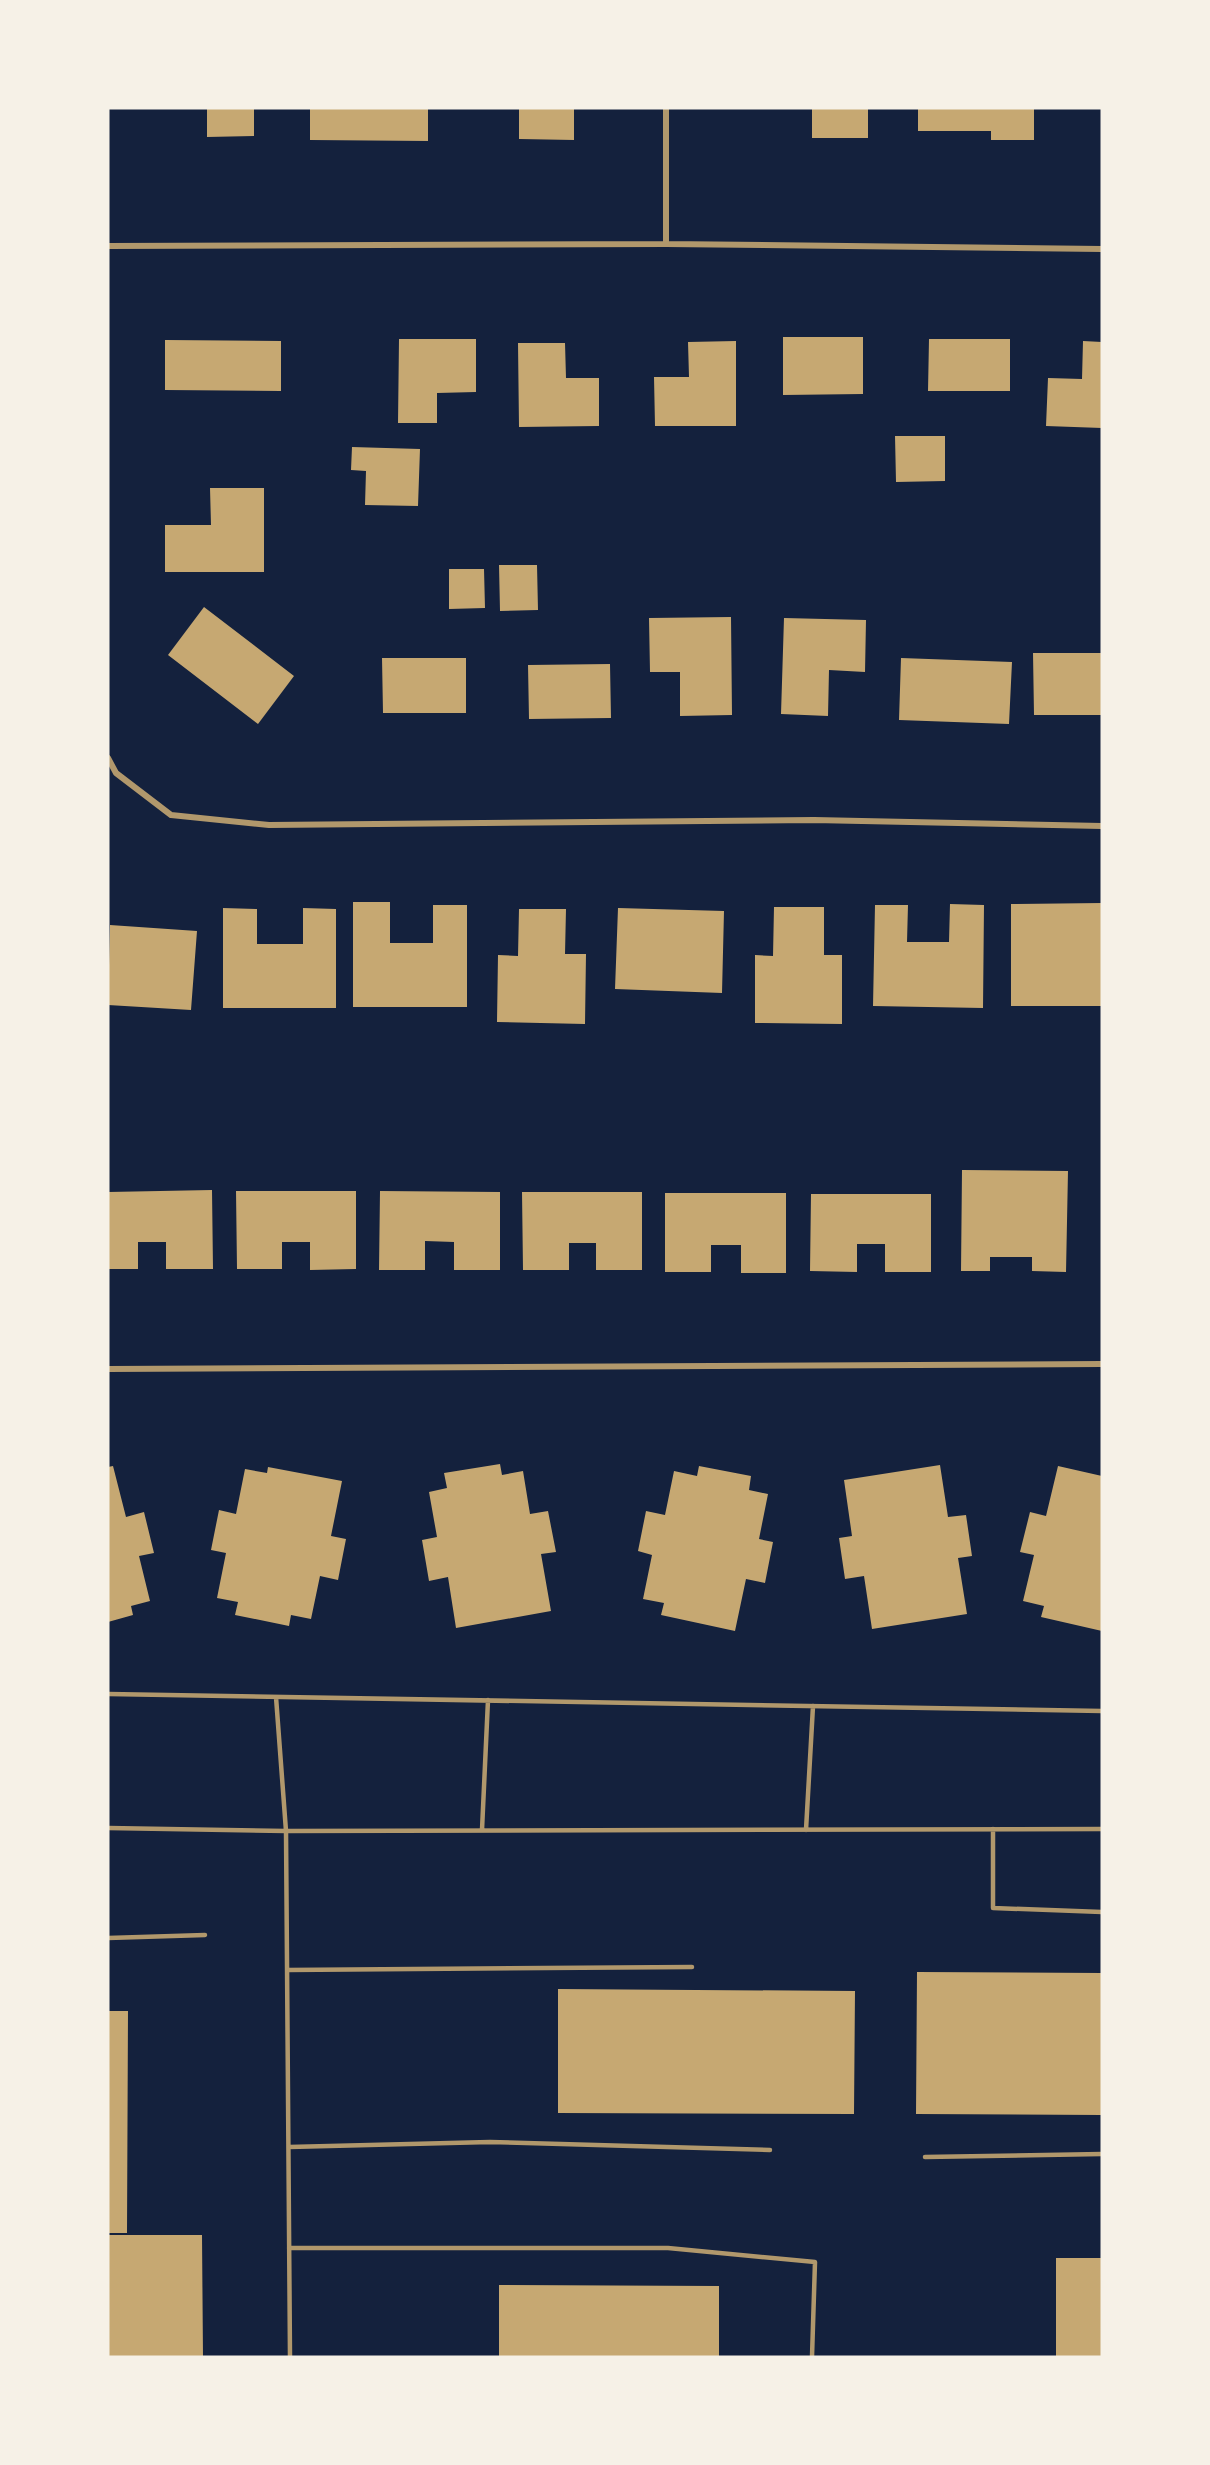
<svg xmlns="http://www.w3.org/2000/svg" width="1210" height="2465" viewBox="0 0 1210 2465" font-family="Poppins,sans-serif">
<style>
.building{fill:#c6a872}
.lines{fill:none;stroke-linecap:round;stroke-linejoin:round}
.service{stroke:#b1986c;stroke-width:4.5}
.minor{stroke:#b1986c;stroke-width:6}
</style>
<rect width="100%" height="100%" fill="#14213d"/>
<path class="building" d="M 207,108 L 254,108 L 254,136 L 207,137 Z
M 310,108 L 428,108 L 428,141 L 310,140 Z
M 519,108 L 574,108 L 574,140 L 519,139 Z
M 812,108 L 868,108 L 868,138 L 812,138 Z
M 918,108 L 1034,108 L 1034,140 L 991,140 L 991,131 L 918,131 Z
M 783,337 L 863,337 L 863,394 L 783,395 Z
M 399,339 L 476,339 L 476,392 L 437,393 L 437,423 L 398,423 Z
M 929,339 L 1010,339 L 1010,391 L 928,391 Z
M 165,340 L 281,341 L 281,391 L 165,390 Z
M 736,341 L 736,426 L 655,426 L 654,377 L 689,377 L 688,342 Z
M 1083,341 L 1102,342 L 1102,428 L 1046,426 L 1048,378 L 1082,379 Z
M 518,343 L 565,343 L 566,378 L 599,378 L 599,426 L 519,427 Z
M 895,436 L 945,436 L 945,481 L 896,482 Z
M 352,447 L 420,449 L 418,506 L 365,505 L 366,471 L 351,470 Z
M 210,488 L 264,488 L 264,572 L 165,572 L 165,525 L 211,525 Z
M 499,565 L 537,565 L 538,610 L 500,611 Z
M 449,569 L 484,569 L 485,608 L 449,609 Z
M 204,607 L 294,676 L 258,724 L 168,655 Z
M 731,617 L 732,715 L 680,716 L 680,672 L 650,672 L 649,618 Z
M 784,618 L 866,620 L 865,672 L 829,670 L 828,716 L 781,714 Z
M 1033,653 L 1102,653 L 1102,715 L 1034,715 Z
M 382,658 L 466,658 L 466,713 L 383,713 Z
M 901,658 L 1012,662 L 1009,724 L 899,720 Z
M 610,664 L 611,718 L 529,719 L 528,665 Z
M 353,902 L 390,902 L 390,943 L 433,943 L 433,905 L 467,905 L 467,1007 L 353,1007 Z
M 1102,903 L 1102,1006 L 1011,1006 L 1011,904 Z
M 950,904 L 984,905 L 983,1008 L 873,1006 L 875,905 L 908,905 L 907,942 L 949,942 Z
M 774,907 L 824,907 L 824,955 L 842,955 L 842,1024 L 755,1023 L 755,955 L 773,956 Z
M 223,908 L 257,909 L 257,944 L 303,944 L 303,908 L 336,909 L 336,1008 L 223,1008 Z
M 618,908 L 724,911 L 722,993 L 615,989 Z
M 519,909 L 566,909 L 565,954 L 586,954 L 585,1024 L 497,1022 L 498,955 L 518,956 Z
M 110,925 L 197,931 L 191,1010 L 108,1005 Z
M 962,1170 L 1068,1171 L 1066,1272 L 1032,1271 L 1032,1257 L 990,1257 L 990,1271 L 961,1271 Z
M 212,1190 L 213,1269 L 166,1269 L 166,1242 L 138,1242 L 138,1269 L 108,1269 L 108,1192 Z
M 236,1191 L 356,1191 L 356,1269 L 310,1270 L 310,1242 L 282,1242 L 282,1269 L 237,1269 Z
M 380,1191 L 500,1192 L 500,1270 L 454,1270 L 454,1242 L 425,1241 L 425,1270 L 379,1270 Z
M 522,1192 L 642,1192 L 642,1270 L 596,1270 L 596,1243 L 569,1243 L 569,1270 L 523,1270 Z
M 665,1193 L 786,1193 L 786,1273 L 741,1273 L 741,1245 L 711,1245 L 711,1272 L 665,1272 Z
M 811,1194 L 931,1194 L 931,1272 L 885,1272 L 885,1244 L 857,1244 L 857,1272 L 810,1271 Z
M 500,1464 L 502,1475 L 523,1471 L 530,1514 L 548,1511 L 556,1552 L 541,1554 L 551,1611 L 456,1628 L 448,1577 L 429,1581 L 422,1540 L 437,1537 L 429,1492 L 447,1488 L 444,1473 Z
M 940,1465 L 948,1517 L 966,1515 L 972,1556 L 958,1558 L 967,1614 L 872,1629 L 864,1576 L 845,1579 L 839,1538 L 852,1536 L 844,1480 Z
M 113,1466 L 126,1517 L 144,1512 L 154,1553 L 139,1556 L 150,1601 L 131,1606 L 133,1615 L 108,1622 L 108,1467 Z
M 699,1466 L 751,1476 L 749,1490 L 768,1494 L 759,1539 L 773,1542 L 765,1583 L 746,1579 L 735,1631 L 661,1615 L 664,1603 L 643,1599 L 652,1555 L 638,1551 L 646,1511 L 665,1515 L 674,1471 L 697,1476 Z
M 1058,1466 L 1102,1476 L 1102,1631 L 1041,1617 L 1044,1606 L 1023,1601 L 1034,1555 L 1020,1552 L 1030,1512 L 1046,1516 Z
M 268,1467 L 342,1481 L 331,1536 L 346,1539 L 338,1580 L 320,1576 L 311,1619 L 291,1615 L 289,1626 L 235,1615 L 238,1602 L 217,1598 L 226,1553 L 211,1550 L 219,1510 L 236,1514 L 245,1469 L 267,1473 Z
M 917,1972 L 1102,1973 L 1102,2115 L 916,2114 Z
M 558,1989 L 855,1991 L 854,2114 L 558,2113 Z
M 108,2011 L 128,2011 L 127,2233 L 108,2233 Z
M 108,2235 L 202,2235 L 203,2357 L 108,2357 Z
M 1056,2258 L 1102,2258 L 1102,2357 L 1056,2357 Z
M 499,2285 L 719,2286 L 719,2357 L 499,2357 Z"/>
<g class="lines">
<path class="service" d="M 108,1694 L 1102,1711
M 276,1697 L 286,1831 L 290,2357
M 108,1828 L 286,1831 L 1102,1829
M 993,1829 L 993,1908 L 1102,1912
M 482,1830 L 488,1700
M 806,1830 L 813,1706
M 108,1938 L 205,1935
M 287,1970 L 692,1967
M 289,2147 L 490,2142 L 770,2150
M 925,2157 L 1102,2154
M 289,2248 L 668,2248 L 815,2262 L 812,2357"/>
<path class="minor" d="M 666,244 L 666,108
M 108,246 L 666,244 L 1102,249
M 108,758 L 116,773 L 171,815 L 269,825 L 814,820 L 1102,826
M 108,1369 L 1102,1364"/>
</g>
<rect width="1210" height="2465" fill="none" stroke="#f6f1e7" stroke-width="219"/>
</svg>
